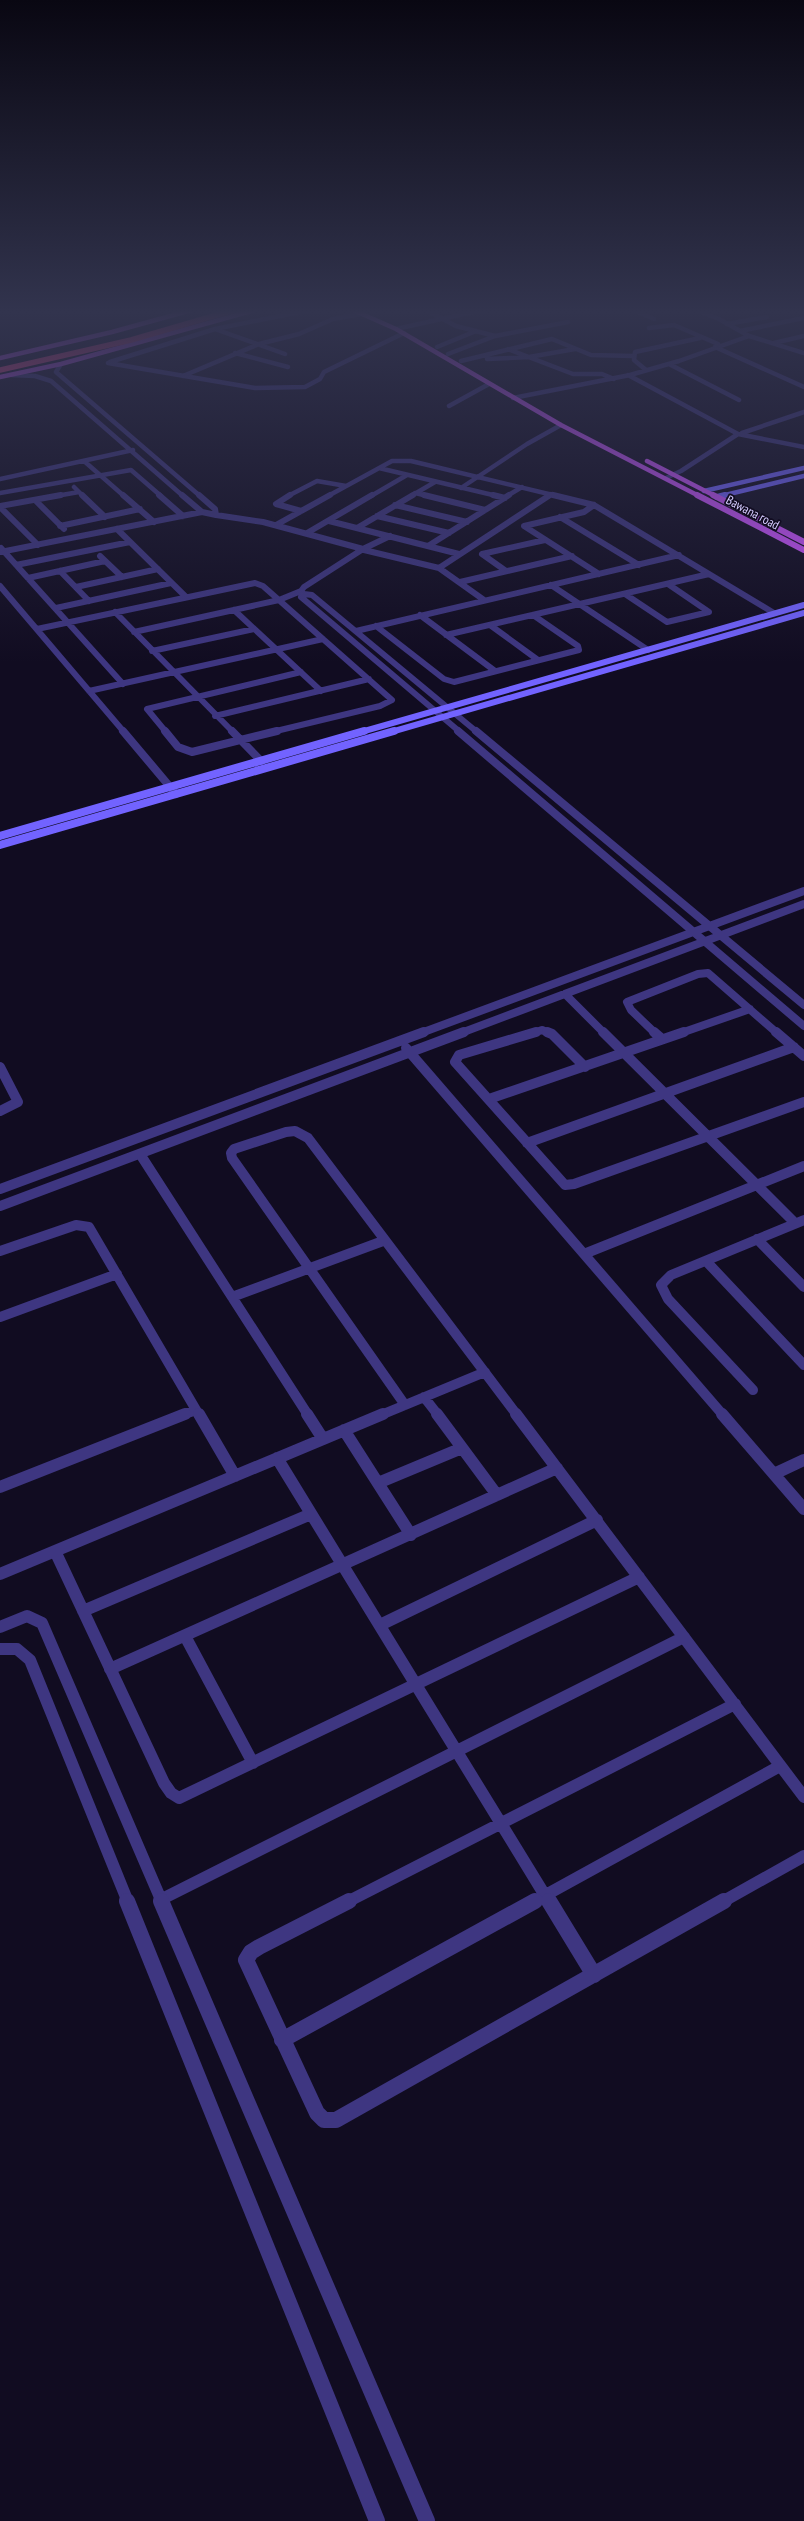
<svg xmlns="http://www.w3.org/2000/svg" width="804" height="2521" viewBox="0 0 804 2521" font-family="'PT Sans Narrow',sans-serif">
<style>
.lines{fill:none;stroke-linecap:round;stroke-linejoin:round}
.street-far5{stroke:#3e3681;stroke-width:4.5}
.street-far4{stroke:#3e3681;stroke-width:6}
.street-far3{stroke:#3e3681;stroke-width:8}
.street-far2{stroke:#3e3681;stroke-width:10}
.street-far1{stroke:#3e3681;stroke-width:12}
.street{stroke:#3e3681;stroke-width:16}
.secondary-far2{stroke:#7263ff;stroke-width:4.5}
.secondary-far1{stroke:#7263ff;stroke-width:6}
.secondary{stroke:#7263ff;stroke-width:8}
.primary-far1{stroke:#cb53ff;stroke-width:4.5}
.primary{stroke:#cb53ff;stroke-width:6}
.highway{stroke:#ff4792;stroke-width:5.5}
.labels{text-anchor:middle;stroke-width:3.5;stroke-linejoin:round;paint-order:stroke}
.far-street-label{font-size:13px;fill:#d5ccff;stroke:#110c21}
</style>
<rect width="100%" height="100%" fill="#110c21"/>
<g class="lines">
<path class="street-far5" d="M 426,310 L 456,326 L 495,336
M 634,310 L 654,319
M 697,310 L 719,319 L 749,336 L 804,353
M 727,324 L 767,317
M 649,328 L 674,325 L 718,344
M 215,329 L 285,354
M 396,329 L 482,310
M 740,331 L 804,318
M 774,343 L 804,336
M 437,347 L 476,331
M 715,347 L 804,387
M 508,349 L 573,374 L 602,374 L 614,379
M 235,353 L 288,367
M 448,354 L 495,336 L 568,322
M 487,359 L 529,357 L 575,349
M 461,361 L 552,339 L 591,355 L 633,356
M 110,362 L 215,329 L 310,310
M 108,363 L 255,388 L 305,387 L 320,379 L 324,372 L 404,333
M 61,364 L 56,372 L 200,496
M 669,364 L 739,400
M 646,370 L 634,360 L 635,352 L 700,338
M 11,375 L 35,376 L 51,381 L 183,496
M 628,375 L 738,434
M 183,376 L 259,344 L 299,334 L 333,319 L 361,314
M 513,398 L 630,375 L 679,361 L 749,336
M 449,406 L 489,384
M 742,433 L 804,412
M 84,461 L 124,496
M 379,468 L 497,496
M 666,478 L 681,471 L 738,434 L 804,447
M 0,479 L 133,450
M 74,487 L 83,496
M 461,488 L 527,444 L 561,425
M 0,493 L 131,470 L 161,496
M 415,493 L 428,496
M 56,496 L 79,492
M 288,496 L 317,481 L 346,486
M 328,496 L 392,461 L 411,461 L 557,496
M 371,496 L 407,475
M 411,496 L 435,482
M 507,496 L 522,487
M 549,496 L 552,494"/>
<path class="street-far4" d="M 82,495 L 105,517
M 123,495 L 154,522
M 159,495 L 183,516
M 182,495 L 202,512 L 216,515 L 215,509 L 199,495
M 290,495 L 276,504 L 301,511
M 424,495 L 485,510
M 493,495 L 505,498
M 553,495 L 594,505 L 774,613
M 35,500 L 64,529
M 395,505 L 467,522
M 594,505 L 584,512 L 524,526 L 599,574
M 0,506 L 61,495
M 0,507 L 38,545
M 216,515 L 263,522 L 363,549 L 304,587 L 301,591 L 304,594
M 377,516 L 449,533
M 560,517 L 639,565
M 329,521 L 459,554
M 276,525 L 330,495
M 60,526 L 140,509
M 357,528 L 413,495
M 117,529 L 186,597
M 307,533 L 372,495
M 428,546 L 509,495
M 1,548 L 123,684
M 363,549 L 390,536
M 364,550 L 439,568 L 484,600
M 0,552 L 202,512
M 100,556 L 122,577
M 16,565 L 130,542
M 439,568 L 550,495
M 60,571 L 89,601
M 506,571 L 482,554 L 545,540
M 28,578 L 105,561
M 460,582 L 572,556
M 551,585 L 648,650
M 0,586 L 124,732
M 76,587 L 158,569
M 625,594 L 667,622 L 709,612 L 668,584
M 56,608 L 171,583
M 234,610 L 321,691
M 115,612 L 233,732
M 420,615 L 495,671
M 490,625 L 538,660
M 376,626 L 444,679 L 454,682 L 579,650 L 578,646 L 533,615
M 37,629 L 255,583 L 263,586 L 392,700 L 380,706 L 272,732
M 356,631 L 679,555
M 134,632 L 279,600 L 301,591
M 446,635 L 709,574
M 152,651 L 254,629
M 89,691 L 323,639
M 215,716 L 369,679
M 166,732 L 147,709 L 301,672
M 460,732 L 301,597 L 304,594 L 312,595 L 477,732"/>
<path class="street-far3" d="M 123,731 L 176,794
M 165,731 L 178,747 L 192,752 L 277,731
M 232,731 L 261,761
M 458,731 L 804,1026
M 476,731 L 804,1005
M 565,994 L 604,1033
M 421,1033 L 804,891
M 461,1033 L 804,904
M 533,1033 L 542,1030 L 549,1033
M 655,1033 L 631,1010 L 627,1002 L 698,974 L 708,973 L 777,1033
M 681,1033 L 750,1009"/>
<path class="street-far2" d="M 536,1032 L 459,1055 L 455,1062 L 565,1185 L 574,1184 L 804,1102
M 547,1032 L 552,1034 L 585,1067
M 603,1032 L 795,1223
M 654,1032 L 662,1039
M 776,1032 L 804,1056
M 406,1048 L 723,1415
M 0,1067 L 18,1102 L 0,1111
M 489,1099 L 684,1032
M 527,1143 L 794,1047
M 140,1154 L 308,1415
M 0,1189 L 424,1032
M 0,1206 L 464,1032
M 757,1239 L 804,1287
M 0,1251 L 76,1225 L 89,1227 L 199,1415
M 584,1254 L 804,1166
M 706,1261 L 804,1365
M 232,1297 L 383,1241
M 0,1317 L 117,1274
M 753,1390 L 668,1299 L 661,1285 L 671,1275 L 804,1220
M 424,1397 L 438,1415
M 405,1405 L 232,1158 L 231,1153 L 234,1149 L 286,1132 L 295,1131 L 308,1138 L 517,1415
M 182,1415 L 196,1410
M 381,1415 L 485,1372"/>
<path class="street-far1" d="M 199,1414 L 235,1476
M 307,1414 L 323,1439
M 437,1414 L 497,1495
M 516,1414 L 804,1797
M 722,1414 L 804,1509
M 344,1430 L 411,1535
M 277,1458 L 549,1902
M 774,1474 L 804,1460
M 378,1483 L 462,1448
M 0,1487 L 185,1414
M 55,1551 L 164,1783 L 171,1793 L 179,1798 L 639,1577
M 0,1574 L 383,1414
M 83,1611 L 311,1514
M 380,1625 L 597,1520
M 0,1627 L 27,1616 L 42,1623 L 162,1902
M 185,1636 L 253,1763
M 0,1649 L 17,1649 L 30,1660 L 128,1902
M 110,1669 L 557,1468
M 160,1900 L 684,1637
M 347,1902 L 735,1704
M 533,1902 L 780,1766
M 722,1902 L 804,1856"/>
<path class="street" d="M 127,1901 L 377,2521
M 161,1901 L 427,2521
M 349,1901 L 259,1947 L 251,1952 L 246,1960 L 317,2113 L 324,2120 L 336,2120 L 724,1901
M 549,1901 L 594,1975
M 282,2040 L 535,1901"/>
<path class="secondary-far2" d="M 704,491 L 804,468
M 721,496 L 804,476"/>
<path class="secondary-far1" d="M 717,497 L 725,495
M 361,732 L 804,605
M 391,732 L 804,613"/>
<path class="secondary" d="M 0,836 L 364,731
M 0,845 L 394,731"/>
<path class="primary-far1" d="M 353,310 L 396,329 L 561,425 L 699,496
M 0,358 L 112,332 L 192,310
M 0,377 L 61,364 L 255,310
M 647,461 L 715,496"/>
<path class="primary" d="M 697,495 L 804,550
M 713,495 L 804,542"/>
<path class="highway" d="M 0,370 L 131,340 L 234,310"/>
</g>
<linearGradient id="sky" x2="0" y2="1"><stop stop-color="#090712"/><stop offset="0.47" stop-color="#32344e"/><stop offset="1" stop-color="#32344e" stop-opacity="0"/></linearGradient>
<rect width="804" height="663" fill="url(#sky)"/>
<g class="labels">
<g class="far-street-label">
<text transform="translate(753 512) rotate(28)" y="5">Bawana road</text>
</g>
</g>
</svg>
